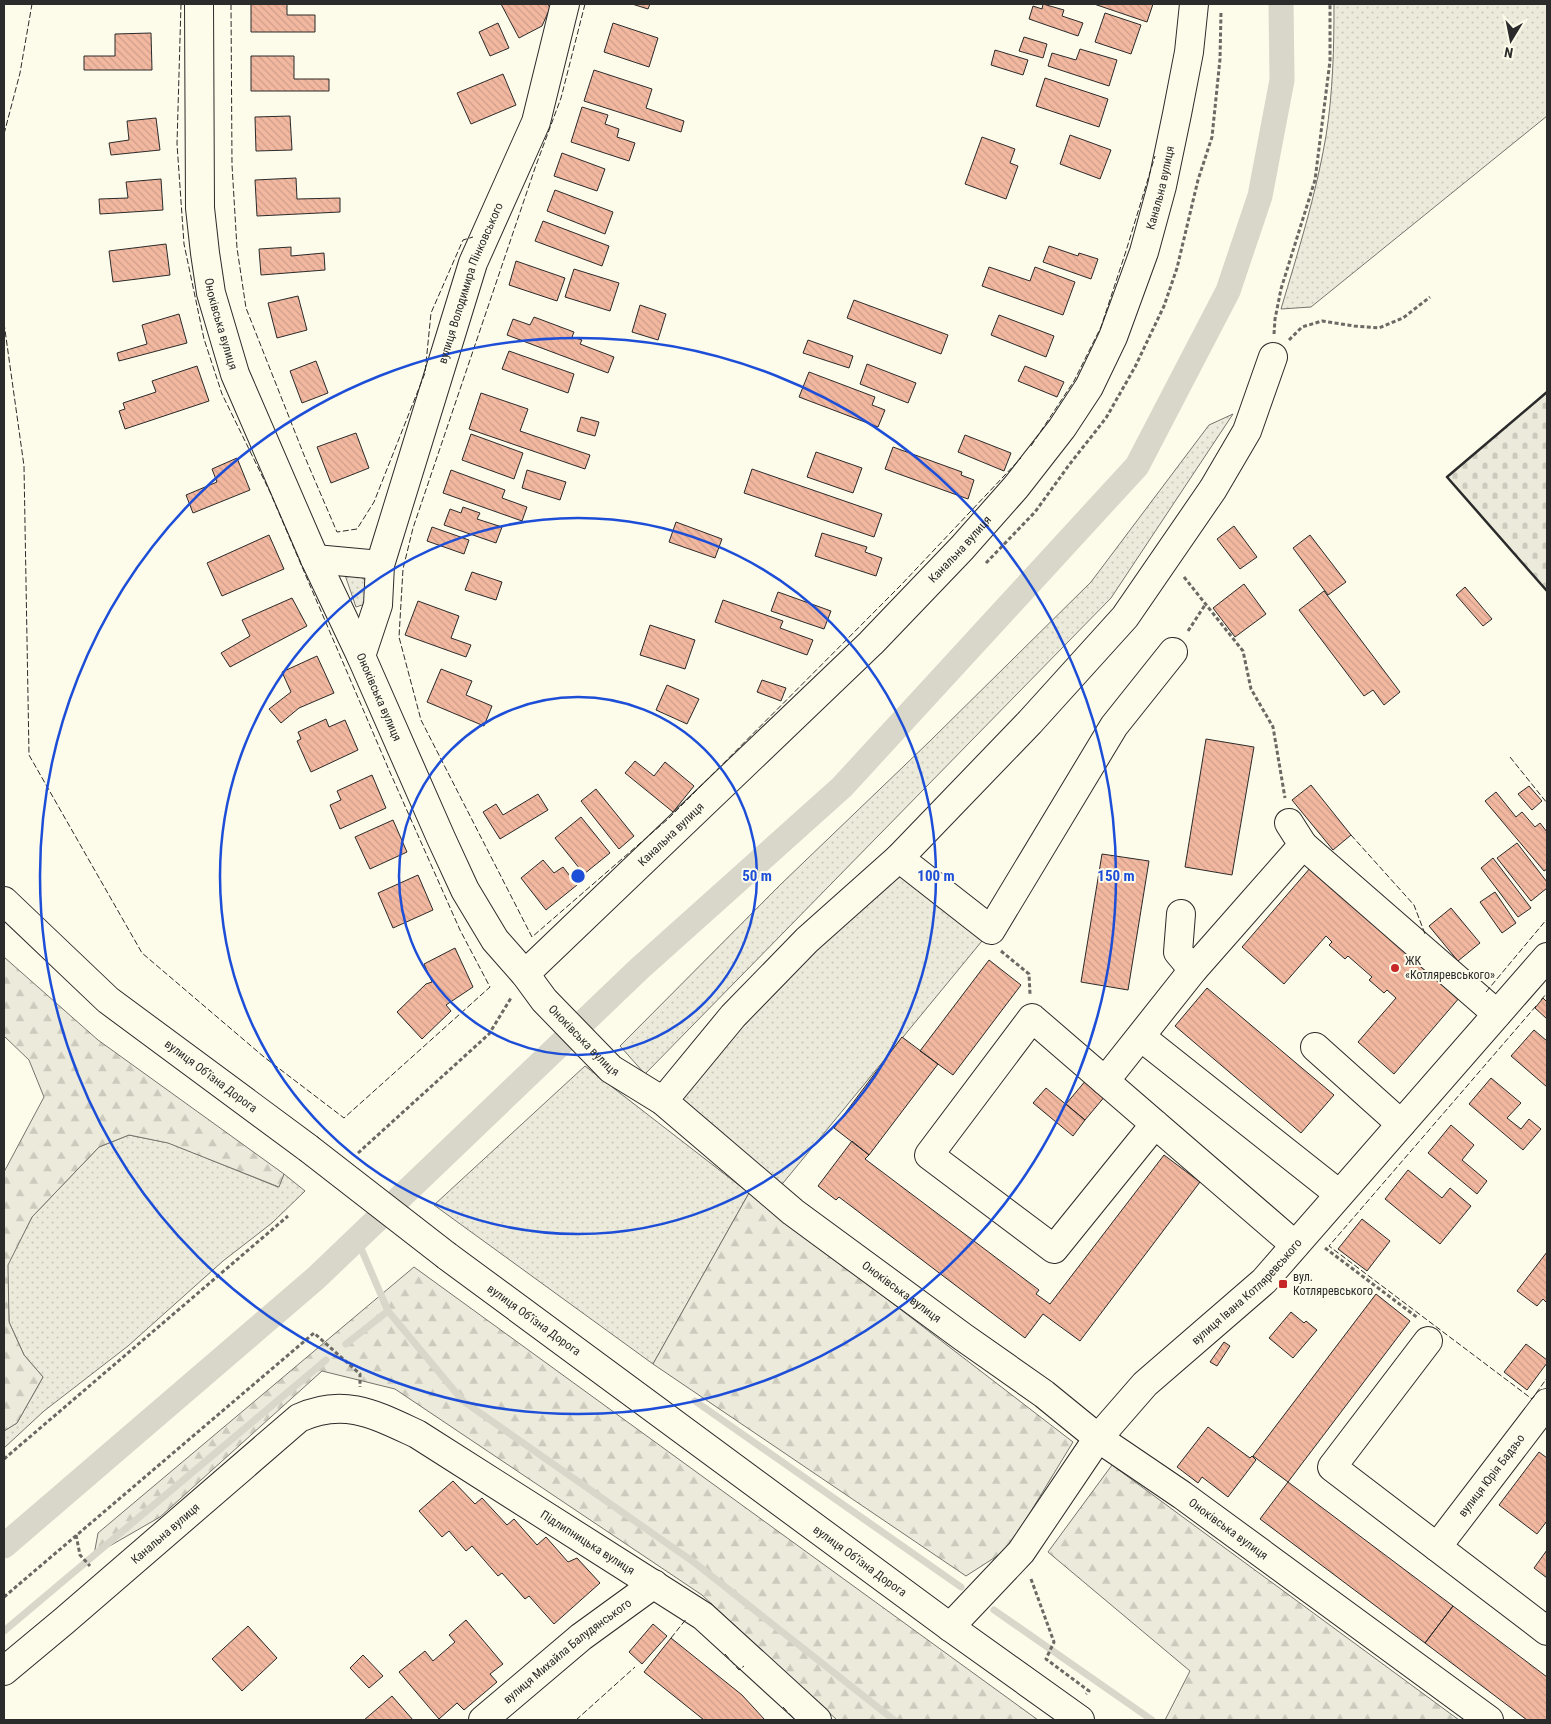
<svg xmlns="http://www.w3.org/2000/svg" width="1551" height="1724" viewBox="0 0 1551 1724" font-family="'Roboto Condensed',sans-serif">
<style>
.green{fill:url(#green-dots);stroke:#74746e}
.forest{fill:url(#forest-firs);stroke:#74746e}
.cemetery{fill:url(#cemetery-stones);stroke:#74746e}
.lines{fill:none;stroke-linecap:round;stroke-linejoin:round}
.stream{stroke:#d8d7c9;stroke-width:7}
.canal{stroke:#d8d7c9;stroke-width:25}
.building{fill:url(#building-back-hatch);stroke:#2b2b2b}
.minor-casing{stroke:#2b2b2b;stroke-width:30}
.highway-casing{stroke:#2b2b2b;stroke-width:30}
.path{stroke:#6a6964;stroke-width:3;stroke-dasharray:4 2.5;stroke-linecap:butt}
.minor{stroke:#fdfbea;stroke-width:28}
.highway{stroke:#fdfbea;stroke-width:28}
.highway-bridge-casing{stroke:#2b2b2b;stroke-width:30;stroke-linecap:butt}
.highway-bridge{stroke:#fdfbea;stroke-width:28}
.fence{stroke:#2b2b2b;stroke-width:1;stroke-dasharray:6 2.5;stroke-linecap:butt}
.wall{stroke:#2b2b2b;stroke-width:2.5}
.ring{fill:none;stroke:#1d4ed8;stroke-width:2.5}
.poi-dot{fill:#c62828;stroke:#fdfbea;stroke-width:2}
.labels{text-anchor:middle;stroke-width:4;stroke-linejoin:round;paint-order:stroke}
.street-label{font-size:12px;fill:#2b2b2b;stroke:#fdfbea}
.poi-label{font-size:12px;fill:#2b2b2b;stroke:#fdfbea;text-anchor:start}
.centre{fill:#1d4ed8;stroke:#fdfbea;stroke-width:2.5}
.ring-label{font-size:15px;text-anchor:middle;font-weight:bold;fill:#1d4ed8;stroke:#fdfbea;stroke-width:4;stroke-linejoin:round;paint-order:stroke}
</style>
<defs>
<pattern id="green-dots" width="8" height="8" patternUnits="userSpaceOnUse" patternTransform="scale(1.25)"><rect width="8" height="8" fill="#ecebdb"/><path d="M2 2h.1M6 6h.1" fill="none" stroke="#cbcabc" stroke-width="1.8" stroke-linecap="round"/></pattern>
<pattern id="forest-firs" width="22" height="20" patternUnits="userSpaceOnUse" patternTransform="scale(1.25)"><rect width="22" height="20" fill="#ecebdb"/><path d="M5 1l3.5 6h-7zM16 11l3.5 6h-7z" fill="#cbcabc"/></pattern>
<pattern id="cemetery-stones" width="16" height="16" patternUnits="userSpaceOnUse" patternTransform="scale(1.25)"><rect width="16" height="16" fill="#ecebdb"/><path d="M2 7V4a2 2 0 0 1 4 0v3zM10 15v-3a2 2 0 0 1 4 0v3z" fill="#cbcabc"/></pattern>
<pattern id="building-back-hatch" width="6" height="6" patternUnits="userSpaceOnUse" patternTransform="scale(1.25)"><rect width="6" height="6" fill="#f2b8a0"/><path d="M-1 5l2 2M0 0l6 6M5-1l2 2" fill="none" stroke="#d09e8a"/></pattern>
</defs>
<rect width="100%" height="100%" fill="#fdfbea"/>
<path class="green" d="M 1334,4 L 1547,4 L 1547,116 L 1311,307 L 1281,309 C 1298,252 1316,195 1326,136 C 1333,92 1334,48 1334,4 Z
M 1233,414 L 1111,598 L 645,1074 L 620,1046 L 780,885 L 930,741 L 1091,582 L 1209,425 Z
M 345,575 L 360,576 L 370,585 L 365,604 L 356,607 Z
M 899,858 L 991,930 L 774,1194 L 663,1101 Z
M 585,1066 L 749,1193 L 653,1364 L 434,1205 Z
M 129,1135 L 169,1143 L 278,1187 L 284,1174 L 305,1191 L 272,1223 L 223,1261 L 128,1346 L 44,1411 L 4,1448 L 4,1431 L 17,1423 L 43,1377 L 24,1355 L 9,1322 L 7,1265 L 32,1217 L 99,1147 Z"/>
<path class="forest" d="M 4,957 L 98,1040 L 284,1174 L 279,1187 L 168,1143 L 129,1135 L 99,1147 L 32,1217 L 8,1265 L 9,1322 L 24,1355 L 43,1377 L 17,1423 L 4,1431 L 4,1172 L 44,1097 L 29,1060 L 4,1036 Z
M 749,1193 L 1073,1442 L 1008,1549 L 966,1576 L 653,1364 Z
M 414,1267 L 1038,1720 L 837,1720 L 702,1595 L 395,1389 L 322,1371 L 160,1517 L 94,1555 L 98,1533 Z
M 1112,1465 L 1459,1720 L 1165,1720 L 1190,1671 L 1048,1552 Z"/>
<path class="cemetery" d="M 1547,392 L 1547,591 L 1447,477 Z"/>
<g class="lines">
<path class="stream" d="M 357,1239 L 388,1311 L 463,1401 L 695,1563 L 894,1720
M 346,1344 L 388,1311
M 695,1401 L 961,1587
M 994,1610 L 1152,1720
M 4,1631 L 326,1360"/>
<path class="canal" d="M 4,1546 L 316,1278 L 639,969 L 842,787 L 1137,466 L 1228,291 L 1260,196 L 1282,80 L 1281,4"/>
</g>
<path class="building" d="M 251,4 L 287,4 L 287,15 L 315,15 L 315,32 L 251,32 Z
M 501,4 L 548,4 L 550,8 L 542,26 L 519,38 Z
M 632,4 L 650,4 L 648,9 Z
M 1043,4 L 1064,10 L 1062,16 L 1083,23 L 1078,36 L 1029,19 L 1033,6 L 1042,9 Z
M 1094,4 L 1153,4 L 1147,22 Z
M 1105,13 L 1141,25 L 1131,54 L 1095,42 Z
M 498,23 L 509,48 L 490,56 L 479,32 Z
M 613,23 L 658,38 L 649,67 L 604,52 Z
M 151,33 L 152,70 L 84,70 L 84,56 L 115,56 L 115,34 Z
M 1024,37 L 1047,44 L 1043,58 L 1019,51 Z
M 1080,49 L 1117,60 L 1109,86 L 1048,66 L 1052,53 L 1076,60 Z
M 995,50 L 1028,60 L 1023,75 L 991,65 Z
M 251,56 L 294,56 L 294,79 L 329,79 L 329,91 L 251,91 Z
M 594,70 L 652,89 L 646,108 L 684,121 L 681,132 L 584,101 Z
M 503,74 L 516,105 L 471,124 L 457,93 Z
M 1045,78 L 1108,99 L 1099,127 L 1036,106 Z
M 582,107 L 608,115 L 605,124 L 619,129 L 617,137 L 635,143 L 629,161 L 571,142 Z
M 290,116 L 292,150 L 256,151 L 255,117 Z
M 156,118 L 160,150 L 111,155 L 109,143 L 129,140 L 127,121 Z
M 1070,135 L 1111,150 L 1100,179 L 1060,164 Z
M 982,137 L 1015,149 L 1010,163 L 1018,166 L 1006,199 L 965,184 Z
M 562,153 L 605,169 L 597,191 L 554,176 Z
M 296,178 L 297,199 L 340,198 L 340,212 L 257,216 L 255,180 Z
M 161,179 L 163,210 L 100,214 L 99,199 L 128,198 L 126,182 Z
M 555,190 L 613,212 L 605,234 L 547,211 Z
M 543,221 L 609,246 L 602,266 L 535,241 Z
M 166,244 L 170,275 L 113,282 L 109,251 Z
M 1049,246 L 1078,256 L 1079,253 L 1098,259 L 1091,279 L 1043,262 Z
M 291,247 L 291,256 L 324,253 L 325,270 L 261,275 L 259,249 Z
M 516,261 L 565,278 L 557,301 L 509,285 Z
M 989,267 L 1030,281 L 1035,267 L 1075,282 L 1063,315 L 982,286 Z
M 574,269 L 619,283 L 610,311 L 565,297 Z
M 298,296 L 307,330 L 277,338 L 268,303 Z
M 854,300 L 948,335 L 941,354 L 847,318 Z
M 640,305 L 666,314 L 658,340 L 632,332 Z
M 179,314 L 187,343 L 119,361 L 117,353 L 147,344 L 142,325 Z
M 999,315 L 1054,336 L 1046,357 L 991,335 Z
M 534,317 L 574,332 L 572,337 L 582,340 L 580,344 L 614,357 L 608,373 L 507,335 L 513,319 L 530,325 Z
M 808,340 L 853,356 L 849,368 L 803,353 Z
M 509,351 L 574,374 L 568,393 L 502,369 Z
M 316,361 L 328,393 L 302,403 L 290,371 Z
M 867,364 L 916,383 L 908,403 L 860,384 Z
M 197,366 L 209,401 L 125,429 L 119,411 L 125,409 L 123,403 L 156,392 L 152,381 Z
M 1025,366 L 1064,382 L 1057,397 L 1018,381 Z
M 809,372 L 875,397 L 872,405 L 885,410 L 878,427 L 799,397 Z
M 481,393 L 528,409 L 520,431 L 590,455 L 585,469 L 469,429 Z
M 581,417 L 599,422 L 595,436 L 577,431 Z
M 356,433 L 369,468 L 331,483 L 317,447 Z
M 471,434 L 523,453 L 514,479 L 462,460 Z
M 965,435 L 1011,453 L 1004,471 L 958,452 Z
M 893,447 L 962,472 L 961,475 L 974,480 L 968,499 L 885,469 Z
M 816,452 L 862,468 L 853,493 L 807,477 Z
M 237,458 L 250,490 L 193,513 L 186,495 L 217,482 L 212,469 Z
M 752,469 L 882,514 L 874,537 L 744,493 Z
M 451,470 L 505,490 L 502,498 L 527,507 L 522,521 L 443,493 Z
M 527,470 L 566,482 L 560,500 L 522,488 Z
M 463,507 L 480,513 L 477,519 L 502,527 L 496,543 L 444,525 L 450,509 L 461,513 Z
M 676,522 L 722,539 L 715,558 L 669,542 Z
M 1234,526 L 1257,557 L 1240,569 L 1217,539 Z
M 432,527 L 469,540 L 464,554 L 427,541 Z
M 822,533 L 867,547 L 865,552 L 882,558 L 876,576 L 815,556 Z
M 269,535 L 284,569 L 222,596 L 207,563 Z
M 1310,535 L 1346,582 L 1328,595 L 1293,548 Z
M 472,572 L 502,582 L 496,600 L 465,590 Z
M 1244,584 L 1266,614 L 1235,637 L 1213,608 Z
M 1465,587 L 1492,619 L 1483,626 L 1456,595 Z
M 1324,591 L 1400,692 L 1384,705 L 1373,690 L 1364,696 L 1299,610 Z
M 778,592 L 831,611 L 824,629 L 771,611 Z
M 292,598 L 307,626 L 230,667 L 221,653 L 250,636 L 242,620 Z
M 723,600 L 783,621 L 780,628 L 813,640 L 807,655 L 715,622 Z
M 418,601 L 459,616 L 451,638 L 471,645 L 466,657 L 405,635 Z
M 650,625 L 695,640 L 685,669 L 640,655 Z
M 317,656 L 334,693 L 299,708 L 281,723 L 269,709 L 291,692 L 282,672 Z
M 441,669 L 472,681 L 466,695 L 492,706 L 484,726 L 427,702 Z
M 762,680 L 786,688 L 781,701 L 757,692 Z
M 667,685 L 699,699 L 687,724 L 656,710 Z
M 326,719 L 329,727 L 345,720 L 358,750 L 311,772 L 297,741 L 301,739 L 298,732 Z
M 1206,739 L 1254,747 L 1232,875 L 1185,867 Z
M 635,761 L 654,776 L 665,762 L 694,786 L 673,812 L 625,773 Z
M 372,775 L 386,808 L 340,829 L 330,805 L 341,800 L 337,791 Z
M 1311,785 L 1351,835 L 1333,850 L 1292,800 Z
M 1529,786 L 1542,801 L 1532,810 L 1518,794 Z
M 596,789 L 634,836 L 619,849 L 581,801 Z
M 1496,792 L 1516,817 L 1522,812 L 1535,827 L 1540,823 L 1547,832 L 1547,869 L 1544,871 L 1485,801 Z
M 538,794 L 548,810 L 500,839 L 483,812 L 496,804 L 503,815 Z
M 581,817 L 610,853 L 584,874 L 555,838 Z
M 393,820 L 407,852 L 370,869 L 355,837 Z
M 1517,843 L 1547,882 L 1547,888 L 1531,901 L 1497,858 Z
M 1102,854 L 1149,861 L 1128,990 L 1081,982 Z
M 1493,858 L 1531,908 L 1518,917 L 1481,868 Z
M 543,860 L 554,873 L 563,867 L 577,885 L 546,910 L 521,878 Z
M 1311,867 L 1460,997 L 1394,1074 L 1358,1042 L 1396,998 L 1387,990 L 1384,993 L 1369,980 L 1372,977 L 1348,956 L 1345,959 L 1329,945 L 1332,942 L 1326,936 L 1284,984 L 1242,947 Z
M 418,875 L 433,910 L 393,928 L 378,893 Z
M 1495,892 L 1516,923 L 1502,933 L 1480,902 Z
M 1451,908 L 1480,943 L 1458,961 L 1429,926 Z
M 455,948 L 473,987 L 446,1005 L 451,1011 L 422,1039 L 397,1012 L 426,984 L 432,982 L 424,964 Z
M 989,960 L 1021,985 L 953,1075 L 920,1051 Z
M 1207,988 L 1334,1095 L 1301,1133 L 1175,1026 Z
M 1543,998 L 1547,1002 L 1547,1019 L 1535,1008 Z
M 1534,1030 L 1547,1041 L 1547,1087 L 1511,1056 Z
M 902,1037 L 938,1064 L 869,1155 L 834,1128 Z
M 1491,1078 L 1521,1103 L 1507,1118 L 1521,1129 L 1529,1119 L 1541,1129 L 1523,1150 L 1469,1104 Z
M 1087,1079 L 1106,1095 L 1085,1120 L 1066,1104 Z
M 1046,1088 L 1085,1120 L 1073,1136 L 1033,1103 Z
M 1451,1125 L 1474,1145 L 1462,1160 L 1487,1181 L 1477,1194 L 1428,1153 Z
M 852,1141 L 869,1155 L 865,1159 L 1039,1290 L 1036,1294 L 1050,1304 L 1164,1155 L 1200,1182 L 1080,1341 L 1043,1314 L 1025,1338 L 839,1197 L 836,1200 L 818,1186 Z
M 1408,1170 L 1442,1198 L 1450,1188 L 1471,1206 L 1440,1244 L 1385,1199 Z
M 1362,1219 L 1390,1241 L 1367,1271 L 1338,1249 Z
M 1547,1252 L 1547,1303 L 1543,1299 L 1537,1306 L 1517,1291 Z
M 1376,1294 L 1410,1321 L 1288,1482 L 1453,1606 L 1425,1643 L 1260,1519 L 1288,1482 L 1253,1456 Z
M 1291,1312 L 1304,1323 L 1306,1321 L 1317,1330 L 1293,1358 L 1269,1338 Z
M 1224,1342 L 1230,1346 L 1217,1366 L 1210,1362 Z
M 1526,1344 L 1547,1360 L 1547,1363 L 1527,1390 L 1504,1372 Z
M 1208,1427 L 1250,1458 L 1252,1456 L 1256,1460 L 1228,1497 L 1202,1477 L 1198,1483 L 1177,1467 Z
M 1539,1452 L 1547,1458 L 1547,1521 L 1537,1534 L 1499,1505 Z
M 453,1481 L 475,1504 L 482,1498 L 507,1525 L 514,1519 L 537,1545 L 546,1537 L 568,1562 L 577,1558 L 600,1583 L 554,1624 L 529,1596 L 525,1599 L 502,1573 L 498,1576 L 472,1546 L 466,1551 L 449,1531 L 442,1537 L 419,1511 Z
M 1547,1550 L 1547,1578 L 1534,1568 Z
M 1453,1606 L 1547,1677 L 1547,1720 L 1527,1720 L 1425,1643 Z
M 466,1620 L 503,1664 L 490,1674 L 497,1682 L 464,1710 L 457,1703 L 439,1719 L 399,1672 L 425,1651 L 433,1661 L 455,1642 L 449,1635 Z
M 653,1624 L 667,1636 L 642,1664 L 629,1652 Z
M 248,1626 L 277,1658 L 242,1691 L 212,1659 Z
M 671,1638 L 742,1695 L 765,1720 L 704,1720 L 644,1672 Z
M 363,1655 L 383,1676 L 369,1688 L 350,1668 Z
M 392,1696 L 413,1720 L 364,1720 Z"/>
<g class="lines">
<defs>
<g id="minor">
<path id="s1" d="M 199,4 L 200,208 L 205,253 L 211,293 L 235,374 L 315,559 L 361,656 L 441,838 L 465,890 L 495,940 L 525,974 L 544,1000 L 611,1069 L 663,1101 L 793,1212 L 963,1337 L 1044,1394 L 1098,1438 L 1182,1495 L 1489,1720"/>
<path d="M 315,559 L 380,565"/>
<path id="s2" d="M 361,656 L 378,605 L 380,565 L 473,263 L 536,122 L 565,4"/>
<path d="M 1303,845 L 1497,1014"/>
<path d="M 899,858 L 991,930 L 1114,726 L 1173,652"/>
<path d="M 1181,914 L 1178,952 L 1193,970"/>
<path id="s3" d="M 525,974 L 871,643 L 962,548 L 1016,487 L 1062,428 L 1089,387 L 1113,337 L 1144,252 L 1162,186 L 1177,114 L 1189,52 L 1194,4"/>
<path d="M 1141,1037 L 1339,1194"/>
<path d="M 1315,1047 L 1401,1124"/>
<path d="M 1105,1081 L 1193,970 L 1303,845 L 1289,823"/>
<path d="M 663,1101 L 733,1016 L 807,940 L 899,858 L 1030,722 L 1125,617 L 1213,489 L 1247,431 L 1273,357"/>
<path d="M 1155,1124 L 1054,1249 L 929,1155 L 1032,1018 L 1295,1245"/>
<path d="M 1428,1341 L 1332,1467 L 1547,1631"/>
<path id="s4" d="M 1437,1547 L 1547,1403"/>
<path id="s5" d="M 950,1627 L 1021,1552 L 1098,1438 L 1145,1384 L 1264,1281 L 1547,957"/>
<path id="s6" d="M 4,1671 L 64,1621 L 299,1418 C 344,1397 376,1415 417,1434 L 703,1616 L 817,1720"/>
<path id="s7" d="M 483,1720 L 581,1637 L 654,1584"/>
</g>
<path id="highway" d="M 4,901 L 108,1000 L 308,1148
M 447,1256 L 950,1627 L 1080,1720"/>
</defs>
<use href="#minor" class="minor-casing"/>
<use href="#highway" class="highway-casing"/>
<path class="path" d="M 1274,334 L 1275,319 L 1281,289 L 1315,180 L 1330,61 L 1330,4
M 1289,340 L 1302,327 L 1322,321 L 1354,326 L 1379,328 L 1403,318 L 1430,297
M 986,563 L 1035,512 L 1069,465 L 1106,418 L 1135,367 L 1164,306 L 1177,268 L 1198,180 L 1212,137 L 1220,59 L 1221,12
M 1184,577 L 1243,651 L 1251,689 L 1273,727 L 1285,798
M 1188,631 L 1205,605
M 1001,951 L 1029,974 L 1030,994
M 358,1153 L 489,1034 L 511,998
M 1325,1248 L 1418,1318
M 4,1459 L 288,1216
M 76,1535 L 80,1555 L 90,1566
M 1031,1579 L 1054,1642 L 1046,1659 L 1089,1691 L 1086,1694
M 4,1597 L 314,1333 L 360,1374 L 360,1387"/>
<use href="#minor" class="minor"/>
<use href="#highway" class="highway"/>
<defs>
<path id="highway-bridge" d="M 308,1148 L 447,1256"/>
</defs>
<use href="#highway-bridge" class="highway-bridge-casing"/>
<use href="#highway-bridge" class="highway-bridge"/>
<path class="fence" d="M 231,4 L 232,165 L 237,248 L 246,308 L 304,455 L 337,532 L 357,529 L 374,502 L 425,373 L 431,313 L 463,240 L 473,237
M 585,4 L 561,98 L 535,168 L 413,528 L 403,569 L 399,637 L 421,720 L 532,937 L 668,819 L 901,585 L 1021,458
M 4,134 L 20,73 L 32,4
M 4,323 L 24,466 L 29,755 L 142,953 L 264,1057 L 344,1118 L 490,987 L 460,930 L 389,770 L 270,492 L 222,394 L 204,339 L 184,244 L 177,144 L 181,4
M 1031,446 L 1074,381 L 1101,327 L 1126,251 L 1155,156
M 1510,757 L 1547,803
M 1351,835 L 1414,905 L 1425,934
M 1486,992 L 1547,919
M 1541,1000 L 1547,993
M 1536,1006 L 1329,1246 L 1532,1399 L 1547,1378
M 671,1638 L 687,1618
M 725,1654 L 739,1670 L 744,1666
M 783,1707 L 795,1720
M 576,1720 L 635,1667"/>
<path class="wall" d="M 1547,392 L 1447,477 L 1547,591"/>
</g>
<g class="ring">
<circle cx="578" cy="876" r="179"/>
<circle cx="578" cy="876" r="358"/>
<circle cx="578" cy="876" r="538"/>
</g>
<g class="poi-dot">
<circle cx="1395" cy="968" r="5"/>
<rect x="1278" y="1279" width="10" height="10" rx="2.5"/>
</g>
<g class="labels">
<g class="street-label">
<text dy="4" stroke="none"><textPath href="#s3" startOffset="1028">Канальна вулиця</textPath></text>
<text dy="4" stroke="none"><textPath href="#s2" startOffset="390">вулиця Володимира Пінковського</textPath></text>
<text dy="4" stroke="none"><textPath href="#s1" startOffset="322">Оноківська вулиця</textPath></text>
<text dy="4" stroke="none"><textPath href="#s3" startOffset="608">Канальна вулиця</textPath></text>
<text dy="4" stroke="none"><textPath href="#s1" startOffset="728">Оноківська вулиця</textPath></text>
<text dy="4" stroke="none"><textPath href="#s3" startOffset="202">Канальна вулиця</textPath></text>
<text dy="4" stroke="none"><textPath href="#s1" startOffset="1132">Оноківська вулиця</textPath></text>
<text transform="translate(211 1076) rotate(37)" y="4">вулиця Обʼїзна Дорога</text>
<text dy="4" stroke="none"><textPath href="#s5" startOffset="450">вулиця Івана Котляревського</textPath></text>
<text dy="4" stroke="none"><textPath href="#s1" startOffset="1538">Оноківська вулиця</textPath></text>
<text transform="translate(534 1320) rotate(36)" y="4">вулиця Обʼїзна Дорога</text>
<text dy="4" stroke="none"><textPath href="#s4" startOffset="90">вулиця Юрія Бадзьо</textPath></text>
<text dy="4" stroke="none"><textPath href="#s1" startOffset="1942">Оноківська вулиця</textPath></text>
<text dy="4" stroke="none"><textPath href="#s6" startOffset="212">Канальна вулиця</textPath></text>
<text dy="4" stroke="none"><textPath href="#s6" startOffset="715">Підлипницька вулиця</textPath></text>
<text transform="translate(860 1561) rotate(36)" y="4">вулиця Обʼїзна Дорога</text>
<text dy="4" stroke="none"><textPath href="#s7" startOffset="109">вулиця Михайла Балудянського</textPath></text>
</g>
<g class="poi-label">
<text x="1405" y="965">ЖК<tspan x="1405" dy="14">«Котляревського»</tspan></text>
<text x="1293" y="1281">вул.<tspan x="1293" dy="14">Котляревського</tspan></text>
</g>
</g>
<circle cx="578" cy="876" r="8" class="centre"/>
<g class="ring-label">
<text x="757" y="881">50 m</text>
<text x="936" y="881">100 m</text>
<text x="1116" y="881">150 m</text>
</g>
<rect width="1551" height="1724" fill="none" stroke="#2b2b2b" stroke-width="10"/>
<g transform="translate(1511 40) rotate(190)" stroke="#fdfbea" stroke-width="4" paint-order="stroke">
<path d="M0-4L9 19L0 12L-9 19Z" fill="#2b2b2b"/>
<text y="-8" font-size="14" font-weight="bold" text-anchor="middle" fill="#2b2b2b">N</text>
</g>
</svg>
